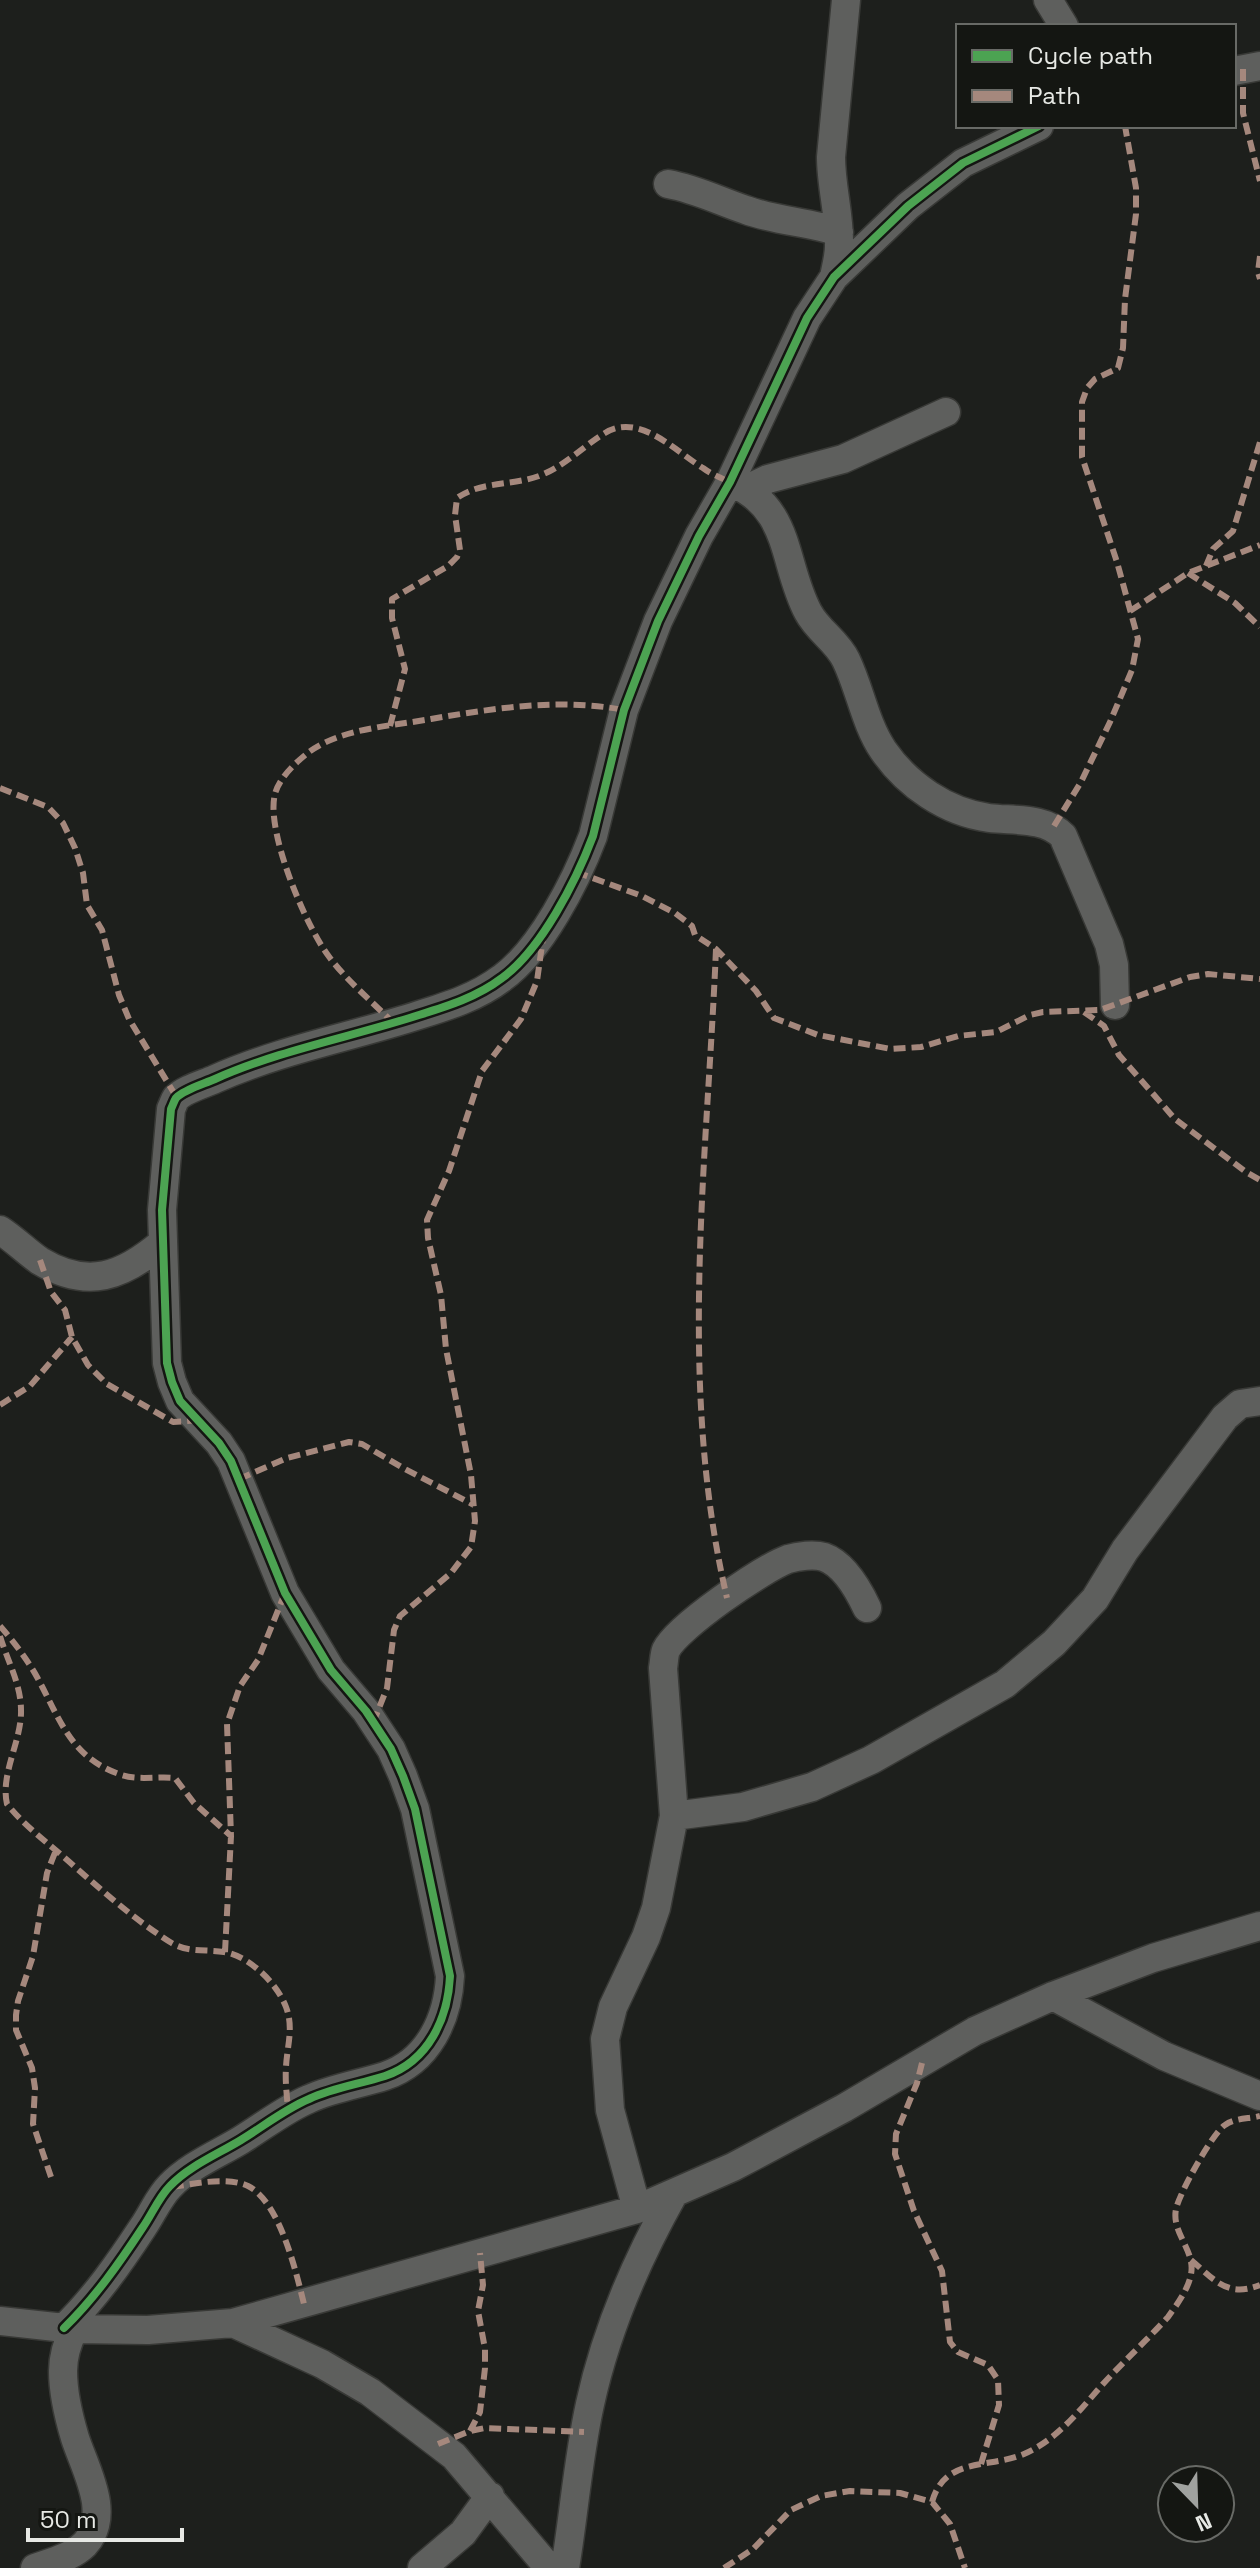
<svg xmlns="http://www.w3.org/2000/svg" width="1260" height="2568" viewBox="0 0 1260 2568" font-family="'Space Grotesk',sans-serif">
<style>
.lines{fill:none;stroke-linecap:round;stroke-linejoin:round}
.minor-casing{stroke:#383936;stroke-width:31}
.minor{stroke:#5e5f5d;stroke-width:28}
.quiet{stroke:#a5887d;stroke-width:6;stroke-dasharray:12 6;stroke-linecap:butt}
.cycleway-casing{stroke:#141612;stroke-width:13}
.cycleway{stroke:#4ca352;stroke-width:8}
</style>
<rect width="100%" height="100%" fill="#1d1f1c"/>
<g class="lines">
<defs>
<path id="minor" d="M 1048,0 L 1064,26
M 1234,71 L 1260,66
M 668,184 C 696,189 719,201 746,210 C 776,221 809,222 839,232
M 834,277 C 836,267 839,256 839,246 C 840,216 831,187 831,157 L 846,0
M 730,482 C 792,507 782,563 808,612 C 818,631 837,641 846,660 C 860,689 865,723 883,750 C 907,785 946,812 989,818 C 1014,821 1045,817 1063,836 L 1109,944 L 1114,965 L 1115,1005
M 747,489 L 768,479 L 843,459 L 946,412
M 0,1230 C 14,1239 28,1253 40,1261 C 88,1290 123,1276 162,1243
M 674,1816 L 743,1807 L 812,1787 L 871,1760 L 1005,1684 L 1054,1643 L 1095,1599 L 1125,1550 L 1225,1417 L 1240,1404 L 1260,1401
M 1053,1996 L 1164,2056 L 1260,2096
M 637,2209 L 610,2110 L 605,2039 L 613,2007 L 646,1937 L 656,1908 L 674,1816 L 663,1668 C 664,1663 664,1655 666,1650 C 677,1627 762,1569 788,1559 C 798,1556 814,1554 824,1557 C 844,1564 859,1591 867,1608
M 0,2321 L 74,2329 L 148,2330 L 233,2323 L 637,2209 L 733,2167 L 844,2108 L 975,2031 L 1053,1996 L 1153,1958 L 1260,1926
M 233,2323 L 322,2364 L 370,2392 L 454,2456 L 549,2568
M 64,2328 C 95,2298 120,2262 143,2227 C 152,2214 159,2197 170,2186 C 189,2166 218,2154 241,2140 C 264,2126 285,2109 309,2099 C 333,2088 360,2084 385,2076 C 429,2061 448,2018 450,1976 L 415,1809 L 403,1776 L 391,1749 L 366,1711 L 331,1670 L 285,1593 L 231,1461 L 219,1443 L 180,1401 L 172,1382 L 167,1363 L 162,1210 L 171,1109 C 173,1105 174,1101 176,1098 C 185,1089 204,1084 215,1079 C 280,1050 351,1037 419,1015 C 448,1006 477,997 502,978 C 541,950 576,881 593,836 L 624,710 L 658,621 L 699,536 L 730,482 L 807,318 L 834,277 L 908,206 L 963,163 L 1039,126
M 35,2568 C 52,2562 72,2557 85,2544 C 112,2514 85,2469 75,2438 C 69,2418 63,2391 63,2371 C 63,2355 67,2343 74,2329
M 422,2568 L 463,2533 L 490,2496
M 565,2568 C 574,2514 578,2458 590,2404 C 606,2330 636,2261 673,2195"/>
</defs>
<use href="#minor" class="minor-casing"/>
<use href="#minor" class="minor"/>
<path class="quiet" d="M 1243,69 L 1243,113 L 1260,181
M 1260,256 L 1258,272 L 1260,279
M 1206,566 L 1213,549 L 1233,531 L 1260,442
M 1188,573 L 1235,603 L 1260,627
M 1130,611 L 1188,573 L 1260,545
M 390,726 L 405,669 L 392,618 L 392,599 L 448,566 L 457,557 L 460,550 L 455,515 L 457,498 C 481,481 511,486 539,476 C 565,466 582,447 605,433 C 639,412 675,451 703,468 C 711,474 721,478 730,482
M 0,788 L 48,807 L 63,823 L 75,848 L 83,873 L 87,905 L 102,930 L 119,995 L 129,1019 L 177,1098
M 1054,826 L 1081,782 L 1110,722 L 1132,670 L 1138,639 L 1117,562 L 1082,457 L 1082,402 L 1087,388 L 1095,379 L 1118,368 L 1123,348 L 1125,299 L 1136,214 L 1136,188 L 1125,126
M 576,872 L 642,896 L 675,913 L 692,926 L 695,935 L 716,949 L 756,991 L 774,1018 L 818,1035 L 891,1049 L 921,1047 L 958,1036 L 996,1032 L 1030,1015 L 1043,1012 L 1100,1010 L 1190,977 L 1208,974 L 1260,979
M 716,949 C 707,1164 677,1386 727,1598
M 1084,1012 L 1104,1026 L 1119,1055 L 1175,1119 L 1246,1172 L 1260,1180
M 394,1024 C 373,1002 348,982 330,958 C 307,929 265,831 275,794 C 279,778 296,762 309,752 C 342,728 392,726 431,719 C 495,708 560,698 624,710
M 40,1260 L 51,1292 L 65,1310 L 72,1337 L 88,1365 L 107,1384 L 173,1422 L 200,1420
M 0,1405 L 30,1386 L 72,1337
M 239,1479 L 287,1458 L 349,1442 L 362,1444 L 405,1469 L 474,1505
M 0,1626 C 14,1642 27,1659 37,1677 C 59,1717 70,1757 119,1774 C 137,1781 156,1776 175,1778 L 194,1803 L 231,1836
M 0,1636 C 7,1660 21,1684 21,1710 C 22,1740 0,1774 7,1804 C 26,1828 51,1845 74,1866 C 106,1894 134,1919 170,1942 C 187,1953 205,1949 224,1952 C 249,1956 277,1983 286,2007 C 294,2028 287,2046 286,2067 C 285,2082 287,2096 288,2110
M 373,1723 L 387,1688 L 394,1630 L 400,1616 L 451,1573 L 471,1547 L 475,1521 L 471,1475 L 446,1349 L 441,1295 L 428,1238 L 427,1220 L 449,1171 L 482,1071 L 521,1019 L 537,981 L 543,938
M 225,1952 L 231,1836 L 227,1724 L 240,1686 L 258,1660 L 285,1593
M 922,2063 L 917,2083 L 896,2134 L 895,2154 L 914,2211 L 942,2271 L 950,2342 L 958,2352 L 988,2365 L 998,2380 L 999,2405 L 981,2464
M 51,2177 L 33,2124 L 35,2088 L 32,2068 L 16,2030 L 16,2015 L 18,2001 L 33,1956 L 47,1873 L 56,1850
M 172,2187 C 195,2184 226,2176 248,2186 C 280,2202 296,2272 304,2304
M 1191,2260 C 1215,2280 1227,2298 1260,2285
M 470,2431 L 480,2412 L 485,2368 L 485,2349 L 478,2311 L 483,2285 L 480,2253
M 438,2444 L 470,2431 L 485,2428 L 584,2432
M 932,2502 C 945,2456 989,2469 1024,2454 C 1058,2439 1079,2411 1103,2384 C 1124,2361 1147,2340 1168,2317 C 1178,2303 1195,2281 1191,2262 C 1188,2244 1172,2229 1176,2209 C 1179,2194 1213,2132 1225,2125 C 1235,2118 1248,2119 1260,2116
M 724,2568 L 753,2549 L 791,2510 L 821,2496 L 850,2491 L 900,2493 L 932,2502 L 950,2524 L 965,2568"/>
<defs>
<path id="cycleway" d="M 64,2328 C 95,2298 120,2262 143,2227 C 152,2214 159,2197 170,2186 C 189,2166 218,2154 241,2140 C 264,2126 285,2109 309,2099 C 333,2088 360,2084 385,2076 C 429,2061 448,2018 450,1976 L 415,1809 L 403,1776 L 391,1749 L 366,1711 L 331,1670 L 285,1593 L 231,1461 L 219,1443 L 180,1401 L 172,1382 L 167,1363 L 162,1210 L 171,1109 C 173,1105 174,1101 176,1098 C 185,1089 204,1084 215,1079 C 280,1050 351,1037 419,1015 C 448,1006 477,997 502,978 C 541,950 576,881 593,836 L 624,710 L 658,621 L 699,536 L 730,482 L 807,318 L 834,277 L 908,206 L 963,163 L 1039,126"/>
</defs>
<use href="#cycleway" class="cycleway-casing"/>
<use href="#cycleway" class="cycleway"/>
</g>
<rect x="956" y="24" width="280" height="104" fill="#141612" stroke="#686a66" stroke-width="2"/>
<rect x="972" y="50" width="40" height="12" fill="#4ca352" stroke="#686a66" stroke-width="2"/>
<text x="1028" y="64" font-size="24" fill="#e7e9e5">Cycle path</text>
<rect x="972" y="90" width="40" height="12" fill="#a5887d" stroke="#686a66" stroke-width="2"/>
<text x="1028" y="104" font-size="24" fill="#e7e9e5">Path</text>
<g transform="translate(1196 2504) rotate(157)"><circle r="38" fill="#141612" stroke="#686a66" stroke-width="2"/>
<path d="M0-6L14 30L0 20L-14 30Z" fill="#a0a29f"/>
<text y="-12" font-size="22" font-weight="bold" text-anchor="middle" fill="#e7e9e5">N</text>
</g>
<path d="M28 2528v12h154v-12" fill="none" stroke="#e7e9e5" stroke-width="4"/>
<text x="40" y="2528" font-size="24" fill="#e7e9e5" stroke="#141612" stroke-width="6" paint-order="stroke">50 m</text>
</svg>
